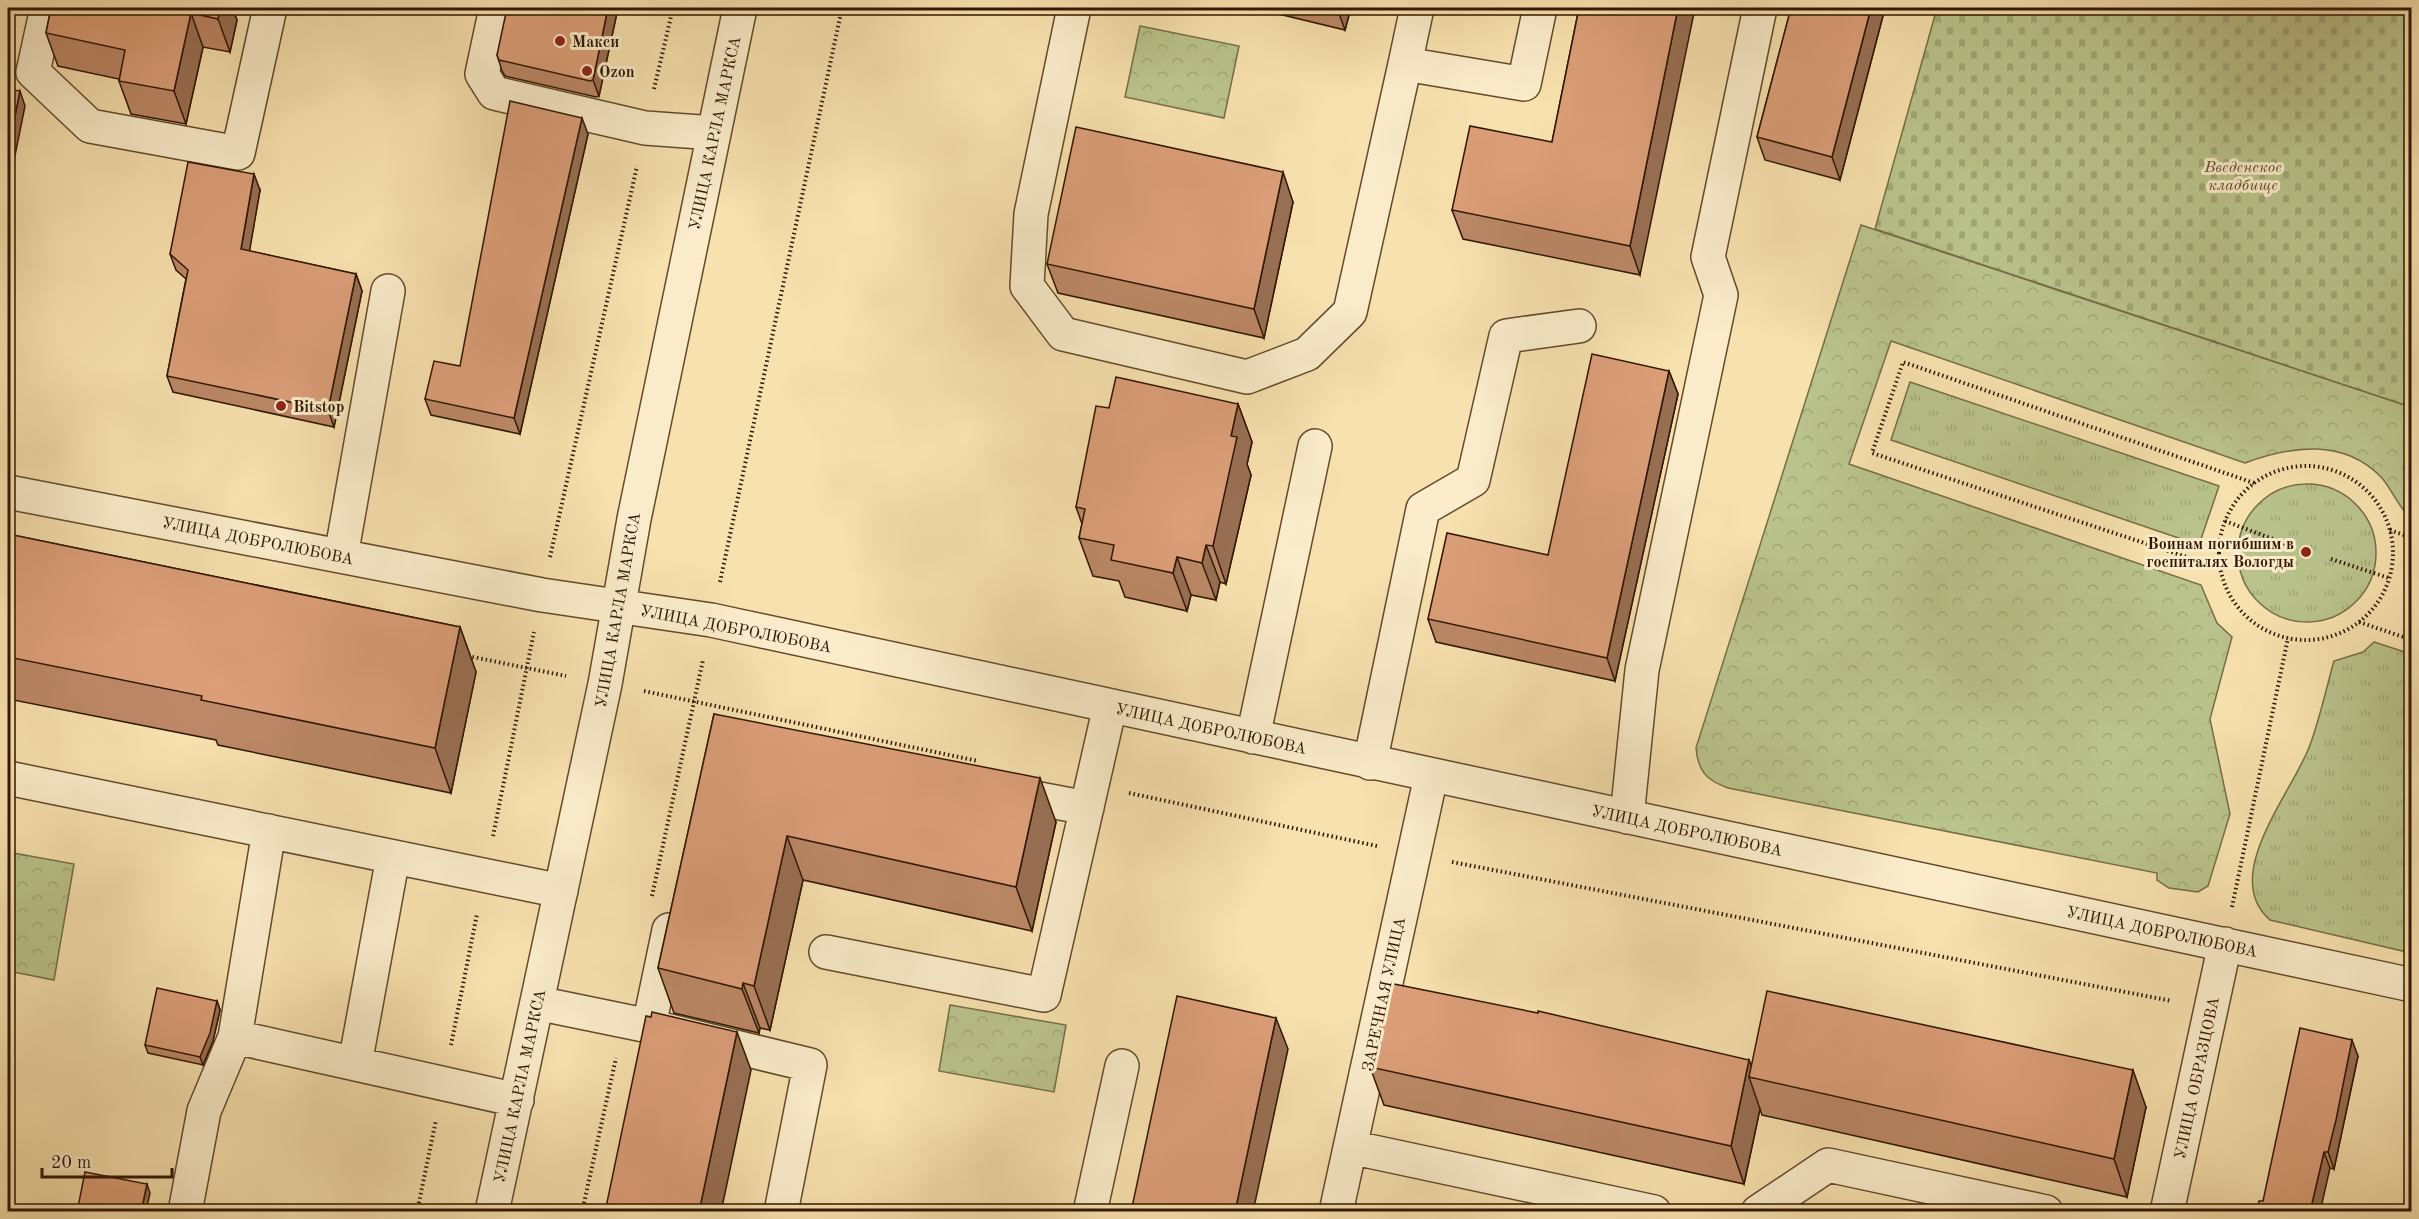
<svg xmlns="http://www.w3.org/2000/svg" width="2419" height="1219" viewBox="0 0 2419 1219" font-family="'Old Standard TT',serif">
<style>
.grass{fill:url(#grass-tufts);stroke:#766d46;stroke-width:1.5}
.forest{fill:url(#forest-crowns);stroke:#766d46;stroke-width:1.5}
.cemetery{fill:url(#cemetery-stones);stroke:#766d46;stroke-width:1.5}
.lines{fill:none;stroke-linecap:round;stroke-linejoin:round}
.minor-casing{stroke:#624a2c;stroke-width:36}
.path{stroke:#311700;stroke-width:4;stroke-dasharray:1.5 3;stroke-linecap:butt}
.minor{stroke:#faecca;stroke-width:33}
.wall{fill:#bc8867;stroke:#311700;stroke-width:1.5}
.shaded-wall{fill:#996f54;stroke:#311700;stroke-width:1.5}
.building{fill:#db9e78;stroke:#311700;stroke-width:1.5}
.poi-dot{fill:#8f2418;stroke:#faecca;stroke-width:2}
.labels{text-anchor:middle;stroke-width:6;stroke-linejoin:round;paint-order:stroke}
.poi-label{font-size:16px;font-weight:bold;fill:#311700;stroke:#faecca;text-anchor:start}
.street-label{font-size:16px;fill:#311700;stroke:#faecca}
.park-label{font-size:16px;font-style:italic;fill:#5a4b2a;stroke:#faecca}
</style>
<defs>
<pattern id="grass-tufts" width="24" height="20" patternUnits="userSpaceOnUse" patternTransform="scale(1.5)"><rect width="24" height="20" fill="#bac38c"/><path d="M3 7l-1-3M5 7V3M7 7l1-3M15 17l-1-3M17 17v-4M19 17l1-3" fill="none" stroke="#a0a777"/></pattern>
<pattern id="forest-crowns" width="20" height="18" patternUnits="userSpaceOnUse" patternTransform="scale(1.5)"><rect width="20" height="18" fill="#bac38c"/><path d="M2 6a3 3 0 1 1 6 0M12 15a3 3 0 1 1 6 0" fill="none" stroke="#a0a777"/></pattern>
<pattern id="cemetery-stones" width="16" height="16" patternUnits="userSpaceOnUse" patternTransform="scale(1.5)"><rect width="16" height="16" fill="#bac38c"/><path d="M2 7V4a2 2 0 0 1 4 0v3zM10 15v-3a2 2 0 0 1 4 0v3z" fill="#a0a777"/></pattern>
</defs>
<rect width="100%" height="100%" fill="#f7e1ae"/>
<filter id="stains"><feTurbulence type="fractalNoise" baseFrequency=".00333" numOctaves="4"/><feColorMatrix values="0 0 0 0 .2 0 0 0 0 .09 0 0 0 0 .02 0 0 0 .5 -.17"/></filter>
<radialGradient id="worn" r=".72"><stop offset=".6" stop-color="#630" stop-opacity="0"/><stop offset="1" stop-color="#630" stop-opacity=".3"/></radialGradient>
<path class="grass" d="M 1910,382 L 2219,486 L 2199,545 L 1891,440 Z
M2238 553a69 69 0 1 1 138 0a69 69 0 1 1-138 0Z
M 2374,642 L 2411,654 L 2411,953 L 2270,920 C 2219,876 2293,792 2310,745 C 2320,718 2326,689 2334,661 L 2363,652 Z"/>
<path class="forest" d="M 1140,26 L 1239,46 L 1224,118 L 1125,97 Z
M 1861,225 L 2411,407 L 2411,518 C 2399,509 2392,489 2381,477 C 2343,438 2291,446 2245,463 L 1891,341 L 1849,464 L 2201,585 L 2217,623 L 2232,637 L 2210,719 L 2230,814 L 2208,886 L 2198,892 L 2169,888 L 2157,880 L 2157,873 L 1728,788 C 1706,780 1698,771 1696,748 Z
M 8,852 L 74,864 L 54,980 L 8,971 Z
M 950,1005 L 1066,1025 L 1054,1092 L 939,1071 Z"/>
<path class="cemetery" d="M 1937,8 L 2411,8 L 2411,407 L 1875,229 Z"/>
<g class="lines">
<defs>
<path id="minor" d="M 47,8 L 33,72 L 90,126 L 238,153 L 270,8
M 496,8 L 482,74 L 494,93 L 645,128 L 714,133
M 1074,8 L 1031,214 L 1027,286 L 1063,334 L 1247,377 L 1307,354 L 1350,312 L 1405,64
M 1417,8 L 1405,64 L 1524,84 L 1540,8
M 8,492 L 542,595 L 711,620 L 2412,985
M 341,556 L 388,291
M 1253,737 L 1315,446
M 1370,763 L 1423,509 L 1473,480 L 1506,336 L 1579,326
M 8,778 L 561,891
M 1003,792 L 1087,808
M 1627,817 L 1642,670 L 1721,295 L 1708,257 L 1760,8
M 669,930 L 649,1026 L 810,1065 L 781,1212
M 826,952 L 1044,995 L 1110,706
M 537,1003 L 649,1026
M 235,1037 L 517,1100
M 355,1064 L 393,857
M 1350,1147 L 1654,1212
M 185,1212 L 204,1111 L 235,1037 L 269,831
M 492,1212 L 605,684 L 634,519 L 740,8
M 1090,1212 L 1122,1066
M 1336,1212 L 1431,776
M 1758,1212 L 1828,1165 L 2046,1212
M 2167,1212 L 2225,944"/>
</defs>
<use href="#minor" class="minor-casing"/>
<path class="path" d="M 654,89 L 673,8
M2219 553a87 87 0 1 1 174 0a87 87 0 1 1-174 0Z
M 2225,521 L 2286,544
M 2390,530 L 2412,538
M 550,557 L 637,166
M 2331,559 L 2389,578
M 2220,568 L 1872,453 L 1903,362 L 2254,483
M 720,582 L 842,8
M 2359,622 L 2412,640
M 468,656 L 566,676
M 644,691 L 978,761
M 1129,793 L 1377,846
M 493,836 L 534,632
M 1452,862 L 2172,1001
M 652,896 L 703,660
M 2232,907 L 2288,638
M 451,1045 L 477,914
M 417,1212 L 436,1120
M 582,1212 L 616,1058"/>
<use href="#minor" class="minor"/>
</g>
<path class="wall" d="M 51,8 L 232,8 L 237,20 L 230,52 L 203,47 L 186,124 L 131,114 L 119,81 L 119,79 L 58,66 L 46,33 Z
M 618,8 L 599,96 L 596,97 L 505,76 L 502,71 L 497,55 Z
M 1254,8 L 1351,8 L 1345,30 Z
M 1579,8 L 1640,275 L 1463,239 L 1452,210 L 1552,142 Z
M 1791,8 L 1885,8 L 1840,180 L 1765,160 L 1757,137 Z
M 588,134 L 520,434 L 431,415 L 425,399 L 460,366 Z
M 260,190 L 249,251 L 356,274 L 362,291 L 334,427 L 173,392 L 167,376 L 186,279 L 176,270 L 170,254 Z
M 1293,202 L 1264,338 L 1058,293 L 1047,264 Z
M 1669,371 L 1678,394 L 1615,681 L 1436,642 L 1428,619 L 1548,555 Z
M 1238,404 L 1252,442 L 1247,464 L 1251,475 L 1226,584 L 1220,582 L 1216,600 L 1191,595 L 1187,611 L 1125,597 L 1119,581 L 1093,576 L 1079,538 L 1082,524 L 1076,507 L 1109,408 Z
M 8,534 L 460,627 L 476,672 L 451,793 L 218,745 L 216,740 L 8,699 Z
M 714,714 L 1056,822 L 1032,931 L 803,880 L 770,1030 L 760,1028 L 759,1033 L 674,1013 L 658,968 Z
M 217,1001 L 220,1010 L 213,1041 L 203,1065 L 148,1053 L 145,1045 Z
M 2358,1056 L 2341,1136 L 2334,1169 L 2330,1168 L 2263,1201 Z
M 1749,1060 L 1751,1066 L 2146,1107 L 2127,1197 L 1762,1115 L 1760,1109 L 1744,1184 L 1384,1105 L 1370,1067 Z"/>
<path class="shaded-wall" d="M 220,8 L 232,8 L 237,20 L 230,52 L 218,19 Z
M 608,8 L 618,8 L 599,96 L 593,80 Z
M 1337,8 L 1351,8 L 1345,30 Z
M 1678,8 L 1695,8 L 1640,275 L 1630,246 Z
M 1871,8 L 1885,8 L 1840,180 L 1832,157 Z
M 191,13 L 203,47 L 186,124 L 174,91 Z
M 20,91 L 25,106 L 8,190 L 8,150 Z
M 582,118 L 588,134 L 520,434 L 514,418 Z
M 1283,172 L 1293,202 L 1264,338 L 1254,309 Z
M 254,174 L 260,190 L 247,266 L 241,249 Z
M 356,274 L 362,291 L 334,427 L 328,410 Z
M 1669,371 L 1678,394 L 1615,681 L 1607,658 Z
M 1238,404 L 1252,442 L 1247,464 L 1251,475 L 1226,584 L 1213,546 L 1231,436 Z
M 1206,545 L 1220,582 L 1216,600 L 1202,563 Z
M 1177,557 L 1191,595 L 1187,611 L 1173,573 Z
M 460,627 L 476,672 L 451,793 L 435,748 Z
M 1040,778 L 1056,822 L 1032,931 L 1016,887 Z
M 787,836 L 803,880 L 770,1030 L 754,986 Z
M 743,983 L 760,1028 L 759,1033 L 742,989 Z
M 217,1001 L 220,1010 L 213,1041 L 203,1065 L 200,1057 Z
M 1276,1018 L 1288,1049 L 1253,1212 L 1235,1212 Z
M 737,1032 L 751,1070 L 721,1212 L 699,1212 Z
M 2352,1040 L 2358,1056 L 2341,1136 L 2334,1169 L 2328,1152 Z
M 1749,1060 L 1756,1078 L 1749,1077 L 1760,1109 L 1744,1184 L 1731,1146 Z
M 2133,1070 L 2146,1107 L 2127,1197 L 2114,1159 Z
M 2324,1152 L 2330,1168 L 2320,1212 L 2310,1212 Z
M 147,1184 L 150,1193 L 146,1212 L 141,1212 Z"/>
<path class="building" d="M 51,8 L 220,8 L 218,19 L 191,13 L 174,91 L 119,81 L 125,50 L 46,33 Z
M 507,8 L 608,8 L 593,80 L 590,81 L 499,60 L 497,55 Z
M 1579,8 L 1678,8 L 1630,246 L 1452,210 L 1470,126 L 1552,142 Z
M 1791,8 L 1871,8 L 1832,157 L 1757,137 Z
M 8,89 L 20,91 L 8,150 Z
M 510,101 L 582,118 L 514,418 L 425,399 L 434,361 L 460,366 Z
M 1076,127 L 1283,172 L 1254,309 L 1047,264 Z
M 188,162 L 254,174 L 241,249 L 356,274 L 328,410 L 167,376 L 188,270 L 170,254 Z
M 1592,354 L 1669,371 L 1607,658 L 1428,619 L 1447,533 L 1548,555 Z
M 1116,377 L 1238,404 L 1231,436 L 1237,437 L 1213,546 L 1206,545 L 1202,563 L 1177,557 L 1173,573 L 1111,560 L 1114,545 L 1079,538 L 1085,509 L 1076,507 L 1096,406 L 1109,408 Z
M 8,534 L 460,627 L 435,748 L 201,700 L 202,696 L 8,657 Z
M 714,714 L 1040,778 L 1016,887 L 787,836 L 754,986 L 743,983 L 742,989 L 658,968 Z
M 1389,983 L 1538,1013 L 1538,1011 L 1749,1060 L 1731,1146 L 1370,1067 Z
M 157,988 L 217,1001 L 210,1033 L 200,1057 L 145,1045 Z
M 1767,991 L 2133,1070 L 2114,1159 L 1749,1077 Z
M 1177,996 L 1276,1018 L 1235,1212 L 1131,1212 Z
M 652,1012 L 737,1032 L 699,1212 L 605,1212 L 646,1016 L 651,1017 Z
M 2300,1028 L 2352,1040 L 2336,1120 L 2328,1152 L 2324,1152 L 2310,1212 L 2256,1212 L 2259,1201 L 2263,1201 Z
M 85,1172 L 147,1184 L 141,1212 L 77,1212 Z"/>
<g class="poi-dot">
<circle cx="560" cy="41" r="6"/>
<circle cx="587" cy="71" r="6"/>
<circle cx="281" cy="406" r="6"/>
<circle cx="2306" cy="552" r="6"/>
</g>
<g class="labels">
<g class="poi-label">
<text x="572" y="47">Макси</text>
<text x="599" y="77">Ozon</text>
<text x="293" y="412">Bitstop</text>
<text x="2294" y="549" text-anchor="end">Воинам погибшим в<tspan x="2294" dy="18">госпиталях Вологды</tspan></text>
</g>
<g class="street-label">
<text transform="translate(714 133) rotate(-78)" y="6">УЛИЦА КАРЛА МАРКСА</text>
<text transform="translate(258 540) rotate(11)" y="6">УЛИЦА ДОБРОЛЮБОВА</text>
<text transform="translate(617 610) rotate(-80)" y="6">УЛИЦА КАРЛА МАРКСА</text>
<text transform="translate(736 628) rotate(11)" y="6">УЛИЦА ДОБРОЛЮБОВА</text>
<text transform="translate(1211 728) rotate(12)" y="6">УЛИЦА ДОБРОЛЮБОВА</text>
<text transform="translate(1687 830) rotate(12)" y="6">УЛИЦА ДОБРОЛЮБОВА</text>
<text transform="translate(2162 931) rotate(12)" y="6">УЛИЦА ДОБРОЛЮБОВА</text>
<text transform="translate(1383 994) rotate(-78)" y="6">ЗАРЕЧНАЯ УЛИЦА</text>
<text transform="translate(2196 1078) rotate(-78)" y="6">УЛИЦА ОБРАЗЦОВА</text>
<text transform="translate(519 1086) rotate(-78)" y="6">УЛИЦА КАРЛА МАРКСА</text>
</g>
<g class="park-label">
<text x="2243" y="172">Введенское<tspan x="2243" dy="18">кладбище</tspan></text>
</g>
</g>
<rect width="2419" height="1219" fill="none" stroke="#f7e1ae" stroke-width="30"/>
<rect x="9" y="9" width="2401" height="1201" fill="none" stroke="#311700" stroke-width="3"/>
<rect x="15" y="15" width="2389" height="1189" fill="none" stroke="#311700" stroke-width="1.5"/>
<path d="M42 1168v9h130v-9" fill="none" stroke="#311700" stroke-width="3"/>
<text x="51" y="1168" font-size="18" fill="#311700" stroke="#faecca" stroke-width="4.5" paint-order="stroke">20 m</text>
<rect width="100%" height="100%" filter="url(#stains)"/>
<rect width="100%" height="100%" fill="url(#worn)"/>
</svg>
